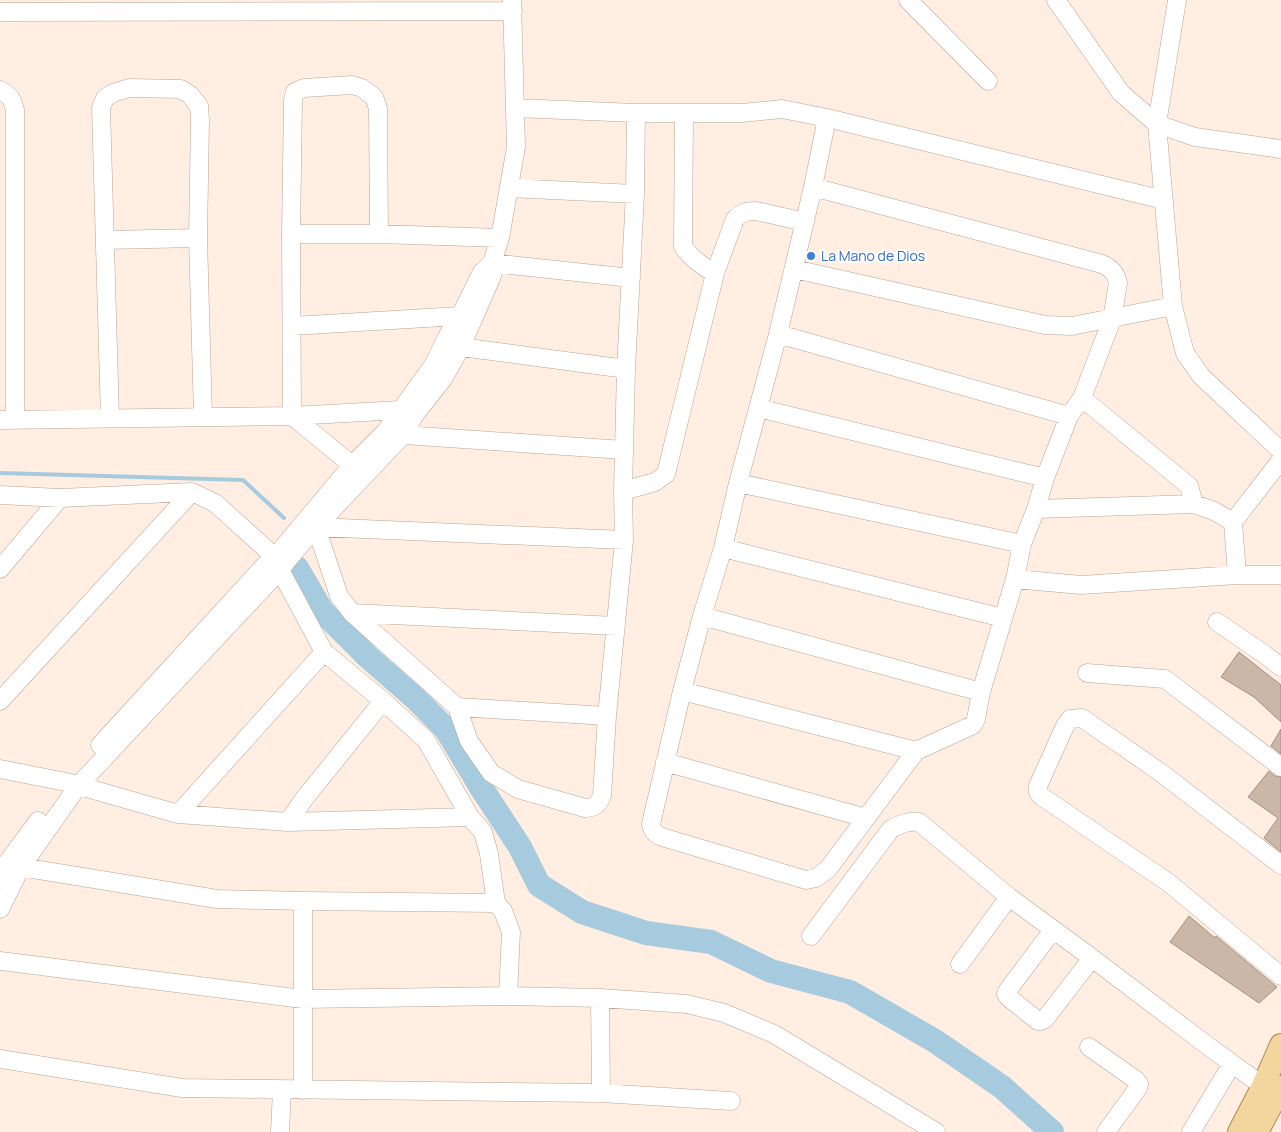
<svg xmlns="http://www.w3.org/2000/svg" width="1281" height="1132" viewBox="0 0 1281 1132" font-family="Manrope,sans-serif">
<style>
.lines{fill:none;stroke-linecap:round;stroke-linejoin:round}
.stream{stroke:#a6cbde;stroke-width:4}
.river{stroke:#a6cbde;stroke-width:24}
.building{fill:#cbb7a8;stroke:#a28f80}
.minor-casing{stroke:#b7a495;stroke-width:19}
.major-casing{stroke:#ac8b4d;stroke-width:24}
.minor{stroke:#fff;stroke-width:18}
.major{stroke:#f2d69e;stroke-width:22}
.shop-dot{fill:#3f7fe0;stroke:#fff;stroke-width:2}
.labels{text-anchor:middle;stroke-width:4;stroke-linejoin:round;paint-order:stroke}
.shop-label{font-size:14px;fill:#366cbe;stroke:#fff;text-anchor:start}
</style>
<rect width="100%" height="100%" fill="#ffeee1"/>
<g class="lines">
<path class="stream" d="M 0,473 L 243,480 L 284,518"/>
<path class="river" d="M 297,568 L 322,611 L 368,657 L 415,698 L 446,729 L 482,789 L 520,847 L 539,885 L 582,912 L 646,933 L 711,942 L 771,971 L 850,992 L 935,1041 L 1002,1087 L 1052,1132"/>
</g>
<path class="building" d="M 1239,652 L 1281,685 L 1281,722 L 1254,697 L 1221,677 Z
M 1281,729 L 1281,754 L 1271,746 Z
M 1269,771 L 1275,776 L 1281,777 L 1281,852 L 1264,838 L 1278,818 L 1248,797 Z
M 1189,916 L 1215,938 L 1216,936 L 1277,987 L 1259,1003 L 1170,942 Z"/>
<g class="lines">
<defs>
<path id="minor" d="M 908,0 L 988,81
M 1056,0 L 1121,93 L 1157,124 L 1195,137 L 1281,149
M 1177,0 L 1157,124 L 1173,306 L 1185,353 L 1201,376 L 1281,451
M 0,12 L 513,11
M 0,90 C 11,96 12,99 15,110 L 15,420
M 515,108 L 636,113 L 742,113 L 782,109 L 827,118 L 1164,200
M 684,113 L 683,247 C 693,259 701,266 715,273
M 813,187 L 1102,264 C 1111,268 1116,273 1118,283 L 1112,319 L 1082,398 L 1069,416 L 1045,478 L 1036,509 L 1022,544 L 1015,579 L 981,692 L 976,719 L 973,725 L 916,751 L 828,869 L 816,878 L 806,880 L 662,837 C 655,834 652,831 651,824 L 682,691 L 702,616 L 723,548 L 738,483 L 778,334 L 813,187 L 827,118
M 509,188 L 635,194
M 291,234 L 379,234 L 500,238
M 105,240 L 198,238
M 794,269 L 1045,325 L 1072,326 L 1173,306
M 292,326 L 460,316 L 468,320
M 778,334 L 1069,416
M 461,347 L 626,369
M 1082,398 L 1189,486 L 1194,504
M 758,408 L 1045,478
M 292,416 L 291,234 L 293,100 L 295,92 L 304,88 L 352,85 L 362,88 L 374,97 L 378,108 L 379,234
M 292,416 L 352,465
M 110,418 L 101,108 L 105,98 L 113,93 L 129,88 L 181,89 L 190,95 L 199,106 L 200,120 L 198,238 L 203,416
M 0,420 L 292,416 L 401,410 L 409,412
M 394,433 L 403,435 L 624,450
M 738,483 L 1022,544
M 623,491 L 655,482 L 666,474 L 715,273 L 735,219 C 741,213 746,211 756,211 L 805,222
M 0,495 L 60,498 L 192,492 L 215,503 L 275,557 L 280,570 L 324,652 L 383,701 L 426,740 L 470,817 L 483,832 L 489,854 L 496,903
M 1036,509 L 1194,504 L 1214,511 L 1233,522
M 306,520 L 316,527 L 339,596 L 352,613 L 457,707 L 469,741 L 491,773 L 518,789 L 585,808 C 594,808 598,805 602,796 L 607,716 L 624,540 L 623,491 L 626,369 L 635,194 L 636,113
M 316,527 L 624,540
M 723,548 L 1003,618
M 0,569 L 60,498
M 1237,575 L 1233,522 L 1281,460
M 1015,579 L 1081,585 L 1237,575 L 1281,575
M 352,613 L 616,626
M 702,616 L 981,692
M 1217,622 L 1264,654 L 1281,667
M 1087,673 L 1165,679 L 1281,767
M 682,691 L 916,751
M 0,701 L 192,492
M 457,707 L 607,716
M 100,745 L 264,566 L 275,557 L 352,465 L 386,431 L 401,410 L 434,364 L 447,337 L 460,316 L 482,272 L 492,263 L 631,278
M 665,762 L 866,818
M 0,769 L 66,782 L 178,814 L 288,822 L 470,817
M 178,814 L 324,652
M 288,822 L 304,799 L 383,701
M 10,864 L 21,867 L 217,899 L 303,901 L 496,903 L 503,911 L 511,932 L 508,996
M 1281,865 L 1160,772 L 1082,718 L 1070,719 L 1065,726 L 1038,786 L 1038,792 L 1041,796 L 1169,883 L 1281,976
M 0,879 L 7,863 L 38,821
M 0,909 L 21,867 L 78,786 L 280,570 L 290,557 L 316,527 L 403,435 L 416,413 L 443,379 L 461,347 L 492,276 L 492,263 L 500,238 L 516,147 L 512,0
M 1053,930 L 1008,990 L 1006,994 L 1008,997 L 1038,1021 L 1041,1021 L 1045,1019 L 1092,958
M 811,936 L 891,829 C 901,824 907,821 919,822 L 1009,897 L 1092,958 L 1208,1046 L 1263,1086
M 0,961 L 303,999 L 508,996 L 600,998 L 687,1004 L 724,1013 L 774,1034 L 936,1132
M 960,964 L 1009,897
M 600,998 L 601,1093
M 1089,1047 L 1136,1080 L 1139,1084 L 1138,1088 L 1106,1132
M 0,1059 L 182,1088 L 601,1093 L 731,1101
M 303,1090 L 303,901
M 280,1132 L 282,1090
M 1191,1132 L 1232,1064"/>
<path id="major" d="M 1239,1132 L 1263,1086 L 1281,1045
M 1257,1132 L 1281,1087"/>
</defs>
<use href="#minor" class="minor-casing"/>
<use href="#major" class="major-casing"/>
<use href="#minor" class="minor"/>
<use href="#major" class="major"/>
</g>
<circle class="shop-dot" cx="811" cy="256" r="5"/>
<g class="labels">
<g class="shop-label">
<text x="821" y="261">La Mano de Dios</text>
</g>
</g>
</svg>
